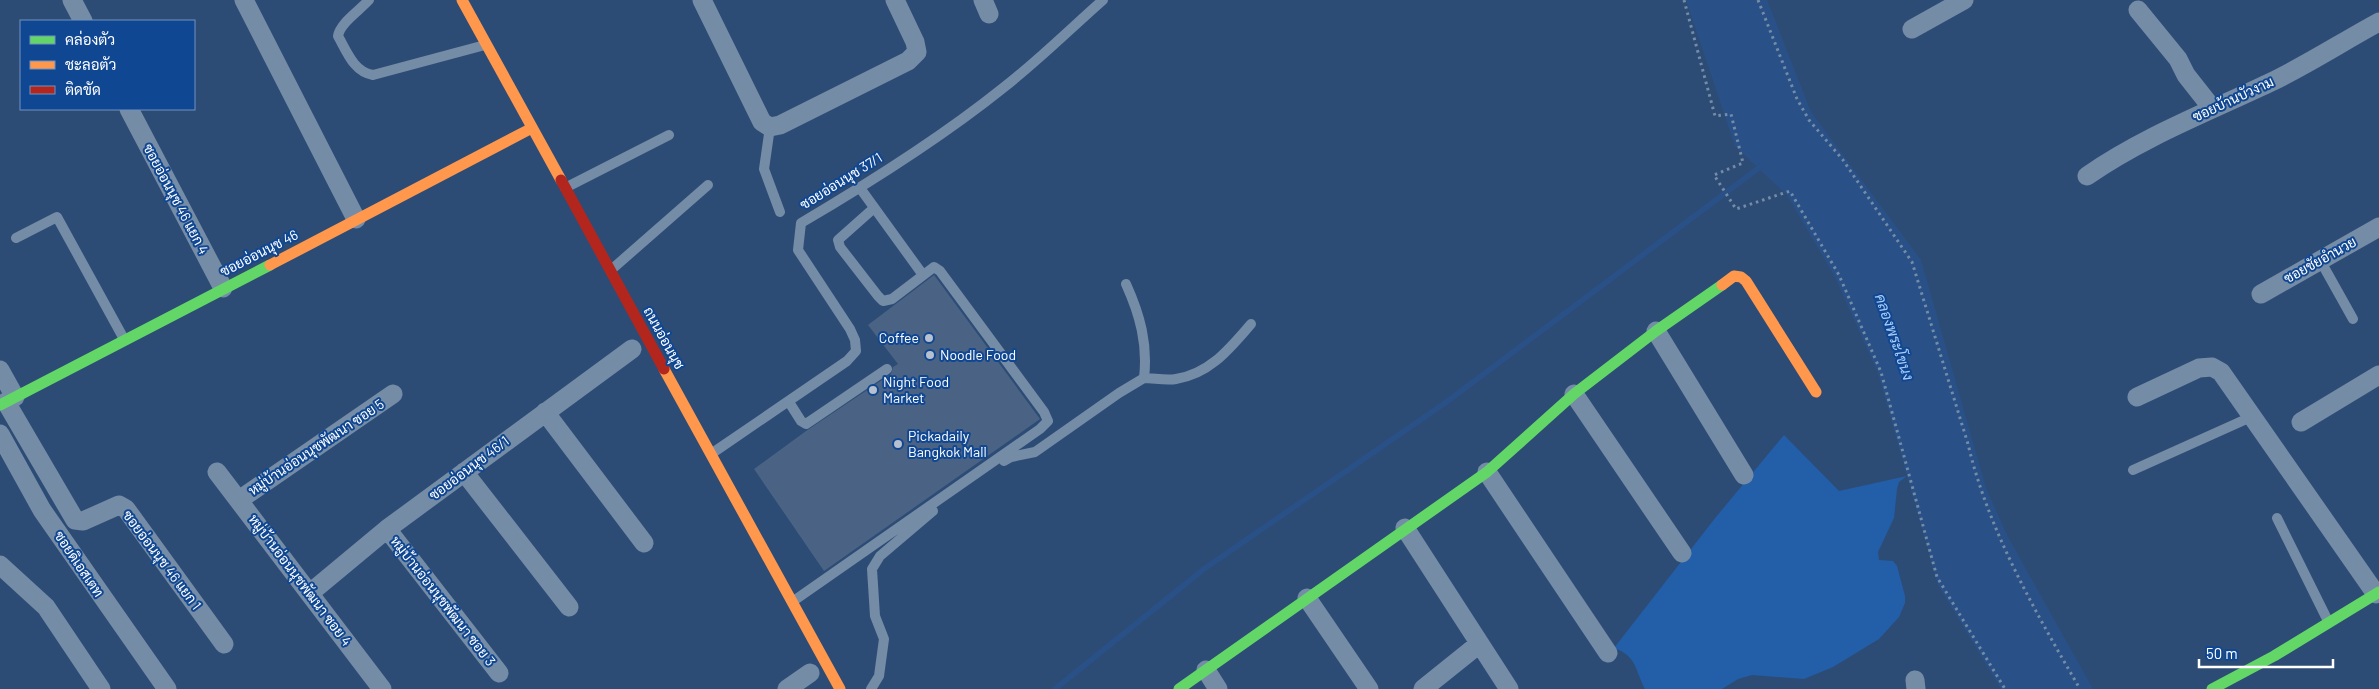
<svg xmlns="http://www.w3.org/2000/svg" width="2379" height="689" viewBox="0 0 2379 689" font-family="Barlow,Sarabun,sans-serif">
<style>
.green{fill:#235ea9}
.water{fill:#295187}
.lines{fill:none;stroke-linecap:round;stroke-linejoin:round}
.stream{stroke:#295187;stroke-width:5.5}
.building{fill:#4a6384}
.path{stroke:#758ca7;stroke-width:3;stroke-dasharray:2.5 4;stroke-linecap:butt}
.lane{stroke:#758ca7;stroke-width:10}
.street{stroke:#758ca7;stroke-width:19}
.fast{stroke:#63d668;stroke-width:11}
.slow{stroke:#ff974d;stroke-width:11}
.jam{stroke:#b3261e;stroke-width:11}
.poi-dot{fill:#b6c0cf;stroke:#104792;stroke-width:2}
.labels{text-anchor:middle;stroke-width:4;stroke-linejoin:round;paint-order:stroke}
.street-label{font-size:14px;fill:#fff;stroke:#104792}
.poi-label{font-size:14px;fill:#fff;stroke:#104792;text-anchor:start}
.water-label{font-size:15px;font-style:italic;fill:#a7ccfa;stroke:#104792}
</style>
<rect width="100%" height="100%" fill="#2d4c75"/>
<path class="green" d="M 1784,435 L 1839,491 L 1907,476 L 1899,482 L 1897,489 L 1894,518 L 1878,552 L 1879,560 L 1893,561 L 1897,566 L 1905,596 L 1905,603 L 1899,617 L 1879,639 L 1833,667 L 1804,679 L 1752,675 L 1738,679 L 1722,689 L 1645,689 C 1635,670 1637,656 1614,648 L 1716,517 Z"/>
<path class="water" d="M 1686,0 L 1767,0 L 1811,112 L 1921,260 L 1986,488 L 2008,537 L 2093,689 L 2001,689 L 1938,585 L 1878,373 L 1835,277 L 1787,195 L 1735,146 Z"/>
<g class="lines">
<path class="stream" d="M 1055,689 L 1204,569 L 1445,403 L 1764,164"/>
</g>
<path class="building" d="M 934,275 L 1040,419 L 824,571 L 754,469 L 806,431 L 891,374 L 893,367 L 898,364 L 868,325 Z"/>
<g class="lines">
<path class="path" d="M 1684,0 L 1715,116 L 1731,114 L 1743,163 L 1714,175 L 1736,209 L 1790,191 L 1839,275 L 1881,372 L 1937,577 L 2005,689
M 1758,0 L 1797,99 L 1809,120 L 1843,160 L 1912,262 L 1968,444 C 1988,530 2036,613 2080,689"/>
<path class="lane" d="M 369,0 C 360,10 340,23 338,36 C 347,52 354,72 373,75 L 485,45
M 770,127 L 764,169 L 780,212
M 565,188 L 669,135
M 860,188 L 923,275
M 16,238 L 57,217 L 124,339
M 2320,260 L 2353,319
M 611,270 L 708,185
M 1144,378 C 1154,378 1166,381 1176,379 C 1210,374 1230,348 1251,324
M 789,402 L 801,421 L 806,424 L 887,369
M 711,454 L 847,361 L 856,351 L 855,340 L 850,329 L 798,250 L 801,223 C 869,183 942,137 1003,88 C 1038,61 1070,29 1103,0
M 1004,461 L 1011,457 L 1035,452 L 1119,393 L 1144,378 C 1148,344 1140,315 1126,284
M 2133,470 L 2251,417
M 2277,518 L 2328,621
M 792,602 L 1040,429 L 1048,421 L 1044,412 L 940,271 L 934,267 L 892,299 L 883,301 L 878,296 L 840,247 L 838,240 L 874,208
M 871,689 L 879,676 L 884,639 L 875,616 L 872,569 L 880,556 L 933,511"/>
<path class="street" d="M 72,0 L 83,21
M 244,0 L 356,219
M 702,0 L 762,122 L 770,127 L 780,125 L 908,61 L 917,52 L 915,42 L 895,0
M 983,0 L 989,14
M 2138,10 L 2178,59 L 2186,75 L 2212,108
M 1912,29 L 1964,0
M 129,109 L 223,288
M 2087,176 C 2143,137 2208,112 2269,83 C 2307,65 2342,42 2379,22
M 2261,294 L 2379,227
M 1656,331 L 1744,475
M 0,370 L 15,397
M 1574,394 L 1682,553
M 2137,397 L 2199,368 L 2212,367 L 2221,372 L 2376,594
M 6,402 L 75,520 L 83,521 L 119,505 L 126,509 L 224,644
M 545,412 L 644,543
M 2301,422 L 2379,375
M 0,434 L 42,510 L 167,689
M 217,472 L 382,689
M 464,472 L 569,607
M 1487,472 L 1608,653
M 239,500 L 393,394
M 1405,528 L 1509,689
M 387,529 L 499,673
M 0,565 L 46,607 L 101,689
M 310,593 L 387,529 L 632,349
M 1307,598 L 1369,689
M 1206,670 L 1218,689
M 1915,680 L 1916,689
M 787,689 L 810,673
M 1423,689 L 1479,644"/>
<path class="fast" d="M 0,405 L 270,265
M 1179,689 L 1487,472 L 1574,394 L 1656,331 L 1722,285
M 2212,689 L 2274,656 L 2379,592"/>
<path class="slow" d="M 462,0 L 561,180
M 270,265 L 532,128
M 1722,285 L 1734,276 L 1741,277 L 1746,281 L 1816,392
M 664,369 L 840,689"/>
<path class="jam" d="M 561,180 L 664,369"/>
</g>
<g class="poi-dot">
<circle cx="929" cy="338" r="5"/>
<circle cx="930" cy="355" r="5"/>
<circle cx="873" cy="390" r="5"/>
<circle cx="898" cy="444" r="5"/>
</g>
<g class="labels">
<g class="street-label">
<text transform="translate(2233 99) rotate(-25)" y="5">ซอยบ้านบัวงาม</text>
<text transform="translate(841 181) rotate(-32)" y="5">ซอยอ่อนนุช 37/1</text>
<text transform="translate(176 199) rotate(62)" y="5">ซอยอ่อนนุช 46 แยก 4</text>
<text transform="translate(259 253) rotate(-27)" y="5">ซอยอ่อนนุช 46</text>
<text transform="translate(2320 260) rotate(-29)" y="5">ซอยชัยอำนวย</text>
<text transform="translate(664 338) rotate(61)" y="5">ถนนอ่อนนุช</text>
<text transform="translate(316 447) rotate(-34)" y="5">หมู่บ้านอ่อนนุชพัฒนา ซอย 5</text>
<text transform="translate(469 468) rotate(-37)" y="5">ซอยอ่อนนุช 46/1</text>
<text transform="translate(162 560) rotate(53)" y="5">ซอยอ่อนนุช 46 แยก 1</text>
<text transform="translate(79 564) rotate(56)" y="5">ซอยดิเอสเตท</text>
<text transform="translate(300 580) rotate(53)" y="5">หมู่บ้านอ่อนนุชพัฒนา ซอย 4</text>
<text transform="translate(443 601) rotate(52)" y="5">หมู่บ้านอ่อนนุชพัฒนา ซอย 3</text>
</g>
<g class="poi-label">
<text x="919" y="343" text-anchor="end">Coffee</text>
<text x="940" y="360">Noodle Food</text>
<text x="883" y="387">Night Food<tspan x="883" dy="16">Market</tspan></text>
<text x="908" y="441">Pickadaily<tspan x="908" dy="16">Bangkok Mall</tspan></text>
</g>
<g class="water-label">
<text transform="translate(1894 337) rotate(71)" y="5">คลองพระโขนง</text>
</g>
</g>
<rect x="20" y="20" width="175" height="90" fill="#104792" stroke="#7091be"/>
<rect x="30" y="36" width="25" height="8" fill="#63d668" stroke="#7091be"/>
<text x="65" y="45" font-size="15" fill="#ffffff">คล่องตัว</text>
<rect x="30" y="61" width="25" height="8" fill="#ff974d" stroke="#7091be"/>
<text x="65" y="70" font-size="15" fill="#ffffff">ชะลอตัว</text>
<rect x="30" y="86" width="25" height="8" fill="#b3261e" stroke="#7091be"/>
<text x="65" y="95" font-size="15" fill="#ffffff">ติดขัด</text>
<path d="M2199 659v8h134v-8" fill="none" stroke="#ffffff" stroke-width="2.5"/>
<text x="2206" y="659" font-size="15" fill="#ffffff" stroke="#104792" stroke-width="4" paint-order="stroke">50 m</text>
</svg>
